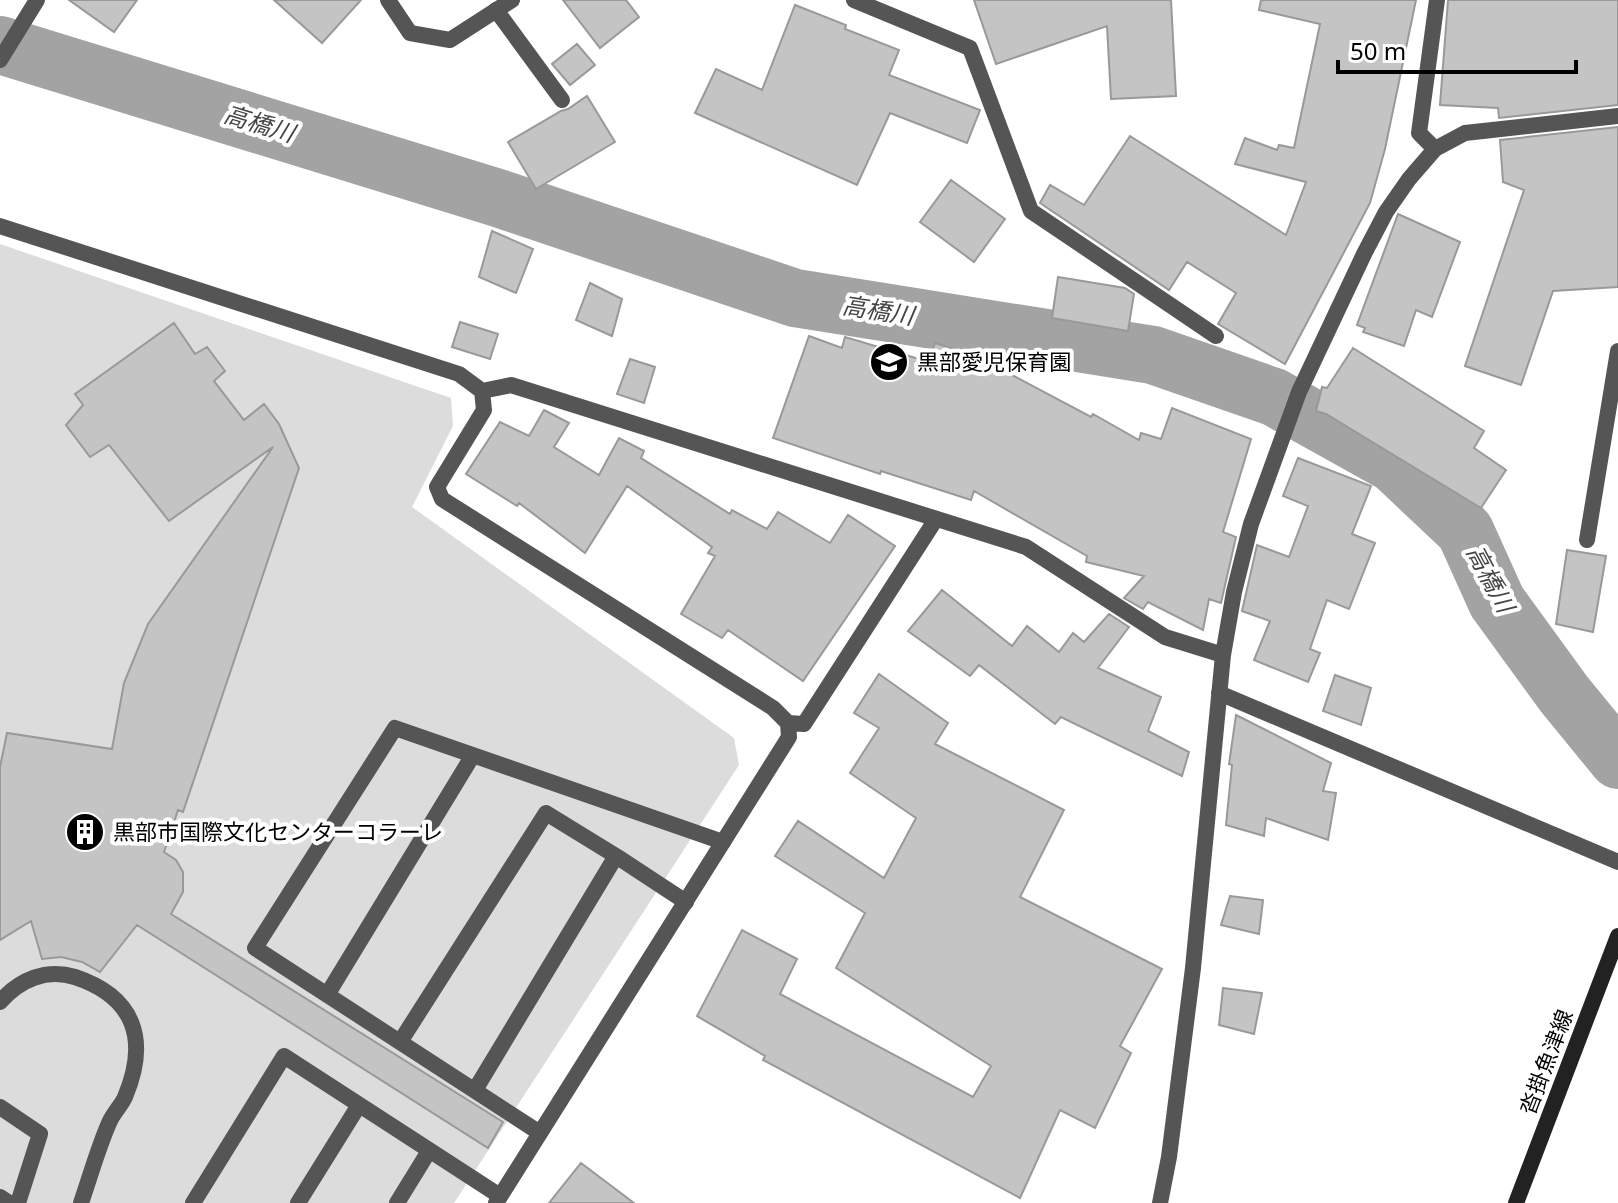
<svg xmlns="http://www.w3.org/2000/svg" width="1618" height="1203" viewBox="0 0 1618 1203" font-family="'Noto Sans','Noto Sans JP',sans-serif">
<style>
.green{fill:#dcdcdc}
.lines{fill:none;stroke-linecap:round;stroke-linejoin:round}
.river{stroke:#a3a3a3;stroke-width:58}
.building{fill:#c4c4c4;stroke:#999;stroke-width:2}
.lane{stroke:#555;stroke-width:16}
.street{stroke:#555;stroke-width:16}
.secondary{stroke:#222;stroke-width:16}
.labels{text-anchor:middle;stroke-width:8;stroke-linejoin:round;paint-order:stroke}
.poi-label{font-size:22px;fill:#000;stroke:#fff;text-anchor:start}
.street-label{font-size:22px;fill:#000;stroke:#fff}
.water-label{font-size:24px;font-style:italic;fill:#444;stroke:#fff}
</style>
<rect width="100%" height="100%" fill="#fff"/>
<path class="green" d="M 0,244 L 451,398 L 453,426 L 412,507 L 734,738 L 739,765 L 454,1203 L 0,1203 Z"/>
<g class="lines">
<path class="river" d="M 0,45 L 498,198 L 795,298 L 1153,355 L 1274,397 L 1394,464 L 1465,531 L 1497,602 L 1564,694 L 1618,760"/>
</g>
<path class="building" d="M 69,0 L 137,0 L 114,32 Z
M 274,0 L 361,0 L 322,43 Z
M 563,0 L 626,0 L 639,17 L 600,48 Z
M 974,0 L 1171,0 L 1176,96 L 1111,99 L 1107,26 L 996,64 Z
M 1261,0 L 1416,0 L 1385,149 L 1370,203 L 1285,364 L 1218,324 L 1236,293 L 1187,262 L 1169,290 L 1040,203 L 1050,185 L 1084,205 L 1130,136 L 1286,235 L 1306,182 L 1235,164 L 1245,138 L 1277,150 L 1279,145 L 1294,148 L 1320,24 L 1259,10 Z
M 1448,0 L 1618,0 L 1618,105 L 1499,118 L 1498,108 L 1440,105 Z
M 795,5 L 846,25 L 845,29 L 899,50 L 889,75 L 980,110 L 967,143 L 890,113 L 857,185 L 695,113 L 716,69 L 762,90 Z
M 577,44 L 595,65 L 570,85 L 552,64 Z
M 587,96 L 615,142 L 536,189 L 508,142 L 561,111 L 568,109 Z
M 1618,127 L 1618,287 L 1553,291 L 1521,385 L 1465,366 L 1524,190 L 1503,182 L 1500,140 Z
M 951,180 L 1005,219 L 974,262 L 920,222 Z
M 1398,214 L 1460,242 L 1432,317 L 1416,310 L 1404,346 L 1363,332 L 1365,328 L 1357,325 Z
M 492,231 L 533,249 L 516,293 L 479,277 Z
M 1058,277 L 1125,288 L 1134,294 L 1128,331 L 1052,318 Z
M 590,283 L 622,299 L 612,336 L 576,320 Z
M 460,322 L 498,334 L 490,359 L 452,347 Z
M 174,323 L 195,354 L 207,347 L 225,371 L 214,381 L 244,420 L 264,404 L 279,424 L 299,468 L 183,812 L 178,810 L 164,852 L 176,860 L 183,872 L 183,892 L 171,914 L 503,1122 L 488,1148 L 137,925 L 100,972 L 82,962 L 61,957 L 42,959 L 31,921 L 0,940 L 0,767 L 7,733 L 112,749 L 124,683 L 148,624 L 273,447 L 169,521 L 109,445 L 90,457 L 66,425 L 83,405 L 75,394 Z
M 809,336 L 842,348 L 845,337 L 929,362 L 935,343 L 1014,369 L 1012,375 L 1091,417 L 1093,414 L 1139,440 L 1141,433 L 1161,439 L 1172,408 L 1251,439 L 1223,532 L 1236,537 L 1221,603 L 1209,599 L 1203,630 L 1148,602 L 1143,609 L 1124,598 L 1144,576 L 1086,562 L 1087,556 L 974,491 L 971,500 L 881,471 L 880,474 L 773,438 Z
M 1353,348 L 1484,431 L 1474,448 L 1506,470 L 1481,508 L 1326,414 L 1316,411 L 1322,387 L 1327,388 Z
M 630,359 L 655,367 L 644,403 L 617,394 Z
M 544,410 L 569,423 L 554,447 L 599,475 L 619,438 L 644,451 L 641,458 L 730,514 L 732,510 L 767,529 L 778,512 L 830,543 L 848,515 L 895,546 L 803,681 L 728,630 L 722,638 L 681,614 L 715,556 L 708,553 L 712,547 L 627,486 L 585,553 L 519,503 L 517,506 L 466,474 L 500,422 L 529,436 Z
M 1298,458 L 1371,486 L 1352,534 L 1375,543 L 1349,609 L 1327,600 L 1310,649 L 1320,653 L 1308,682 L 1254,660 L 1270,621 L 1242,611 L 1257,545 L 1289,557 L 1308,506 L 1283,496 Z
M 1567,550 L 1606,556 L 1593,632 L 1556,624 Z
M 942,590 L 1012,646 L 1027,626 L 1059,652 L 1073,633 L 1084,642 L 1109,614 L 1129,627 L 1098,668 L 1161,697 L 1148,731 L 1189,752 L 1182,776 L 1061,717 L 1055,724 L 979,665 L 970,676 L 908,631 Z
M 879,674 L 948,723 L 935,744 L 1064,810 L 1020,897 L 1162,969 L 1120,1046 L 1131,1053 L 1095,1128 L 1060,1110 L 1020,1198 L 763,1060 L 765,1056 L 697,1016 L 742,930 L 797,959 L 780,994 L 973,1097 L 991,1066 L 836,968 L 865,913 L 775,856 L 798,821 L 884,878 L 916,818 L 850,773 L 879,728 L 854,713 Z
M 1335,675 L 1371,688 L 1361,725 L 1323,711 Z
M 1236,715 L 1331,763 L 1323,791 L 1336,793 L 1328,840 L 1266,818 L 1264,836 L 1226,825 L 1232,765 L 1229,764 Z
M 1230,896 L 1263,900 L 1259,934 L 1221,925 Z
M 1223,988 L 1262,993 L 1254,1034 L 1219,1025 Z
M 581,1163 L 634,1203 L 549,1203 Z"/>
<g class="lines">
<path class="lane" d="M 496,10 L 562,100
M 327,995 L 473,755
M 0,1002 C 19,980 46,968 75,977 C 135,997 149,1040 125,1097 C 121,1106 113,1113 109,1123 C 98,1148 90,1177 81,1203
M 400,1042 L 546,813 L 616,856
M 475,1090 L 616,856 L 686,902
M 0,1107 L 40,1134 L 18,1203
M 540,1133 L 255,948 L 395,728 L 723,842
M 0,1197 L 9,1203
M 193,1203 L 284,1056 L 500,1196
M 298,1203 L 359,1105
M 397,1203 L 429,1151"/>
<path class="street" d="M 388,0 L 410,33 L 450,40 L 512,0
M 854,0 L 970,48 L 1031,211 L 1216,336
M 0,60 L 37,0
M 1435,149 L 1465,133 L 1618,116
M 0,226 L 459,374 L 482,391 L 511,385 L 1026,547 L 1165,637 L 1223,655
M 482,391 L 484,410 L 437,487 L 442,499 L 773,708 L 788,723 L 789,737 L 496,1203
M 1587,540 L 1618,351
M 1219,693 L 1618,862
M 788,723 L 804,724 L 936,519
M 1160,1203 L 1169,1157 L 1193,968 L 1223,655 L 1234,592 L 1251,524 L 1299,392 L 1364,254 L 1386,212 L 1409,179 L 1435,149 L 1419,133 L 1437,0"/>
<path class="secondary" d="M 1516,1203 L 1618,936"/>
</g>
<defs>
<symbol id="school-disc" viewBox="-11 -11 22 22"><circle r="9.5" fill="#000" stroke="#fff"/><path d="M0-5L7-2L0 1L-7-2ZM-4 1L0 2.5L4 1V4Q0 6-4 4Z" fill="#fff"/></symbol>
<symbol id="building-disc" viewBox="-11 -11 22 22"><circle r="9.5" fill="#000" stroke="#fff"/><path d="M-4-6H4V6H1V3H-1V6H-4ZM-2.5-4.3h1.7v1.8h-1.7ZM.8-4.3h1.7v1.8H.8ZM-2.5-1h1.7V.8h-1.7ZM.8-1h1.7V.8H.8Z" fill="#fff"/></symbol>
</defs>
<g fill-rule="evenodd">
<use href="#school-disc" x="867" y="340" width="44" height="44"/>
<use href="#building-disc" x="63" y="810" width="44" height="44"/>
</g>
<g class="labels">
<g class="poi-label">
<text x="917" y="370">黒部愛児保育園</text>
<text x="113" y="840">黒部市国際文化センターコラーレ</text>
</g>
<g class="street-label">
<text transform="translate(1546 1062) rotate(-69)" y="8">沓掛魚津線</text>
</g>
<g class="water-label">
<text transform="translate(259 124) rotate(17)" y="8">高橋川</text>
<text transform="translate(878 311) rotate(9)" y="8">高橋川</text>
<text transform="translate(1490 579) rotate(62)" y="8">高橋川</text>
</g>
</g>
<path d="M1338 60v12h238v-12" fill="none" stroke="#000000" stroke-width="4"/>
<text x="1350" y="60" font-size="24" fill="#000000" stroke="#ffffff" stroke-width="6" paint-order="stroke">50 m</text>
</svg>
